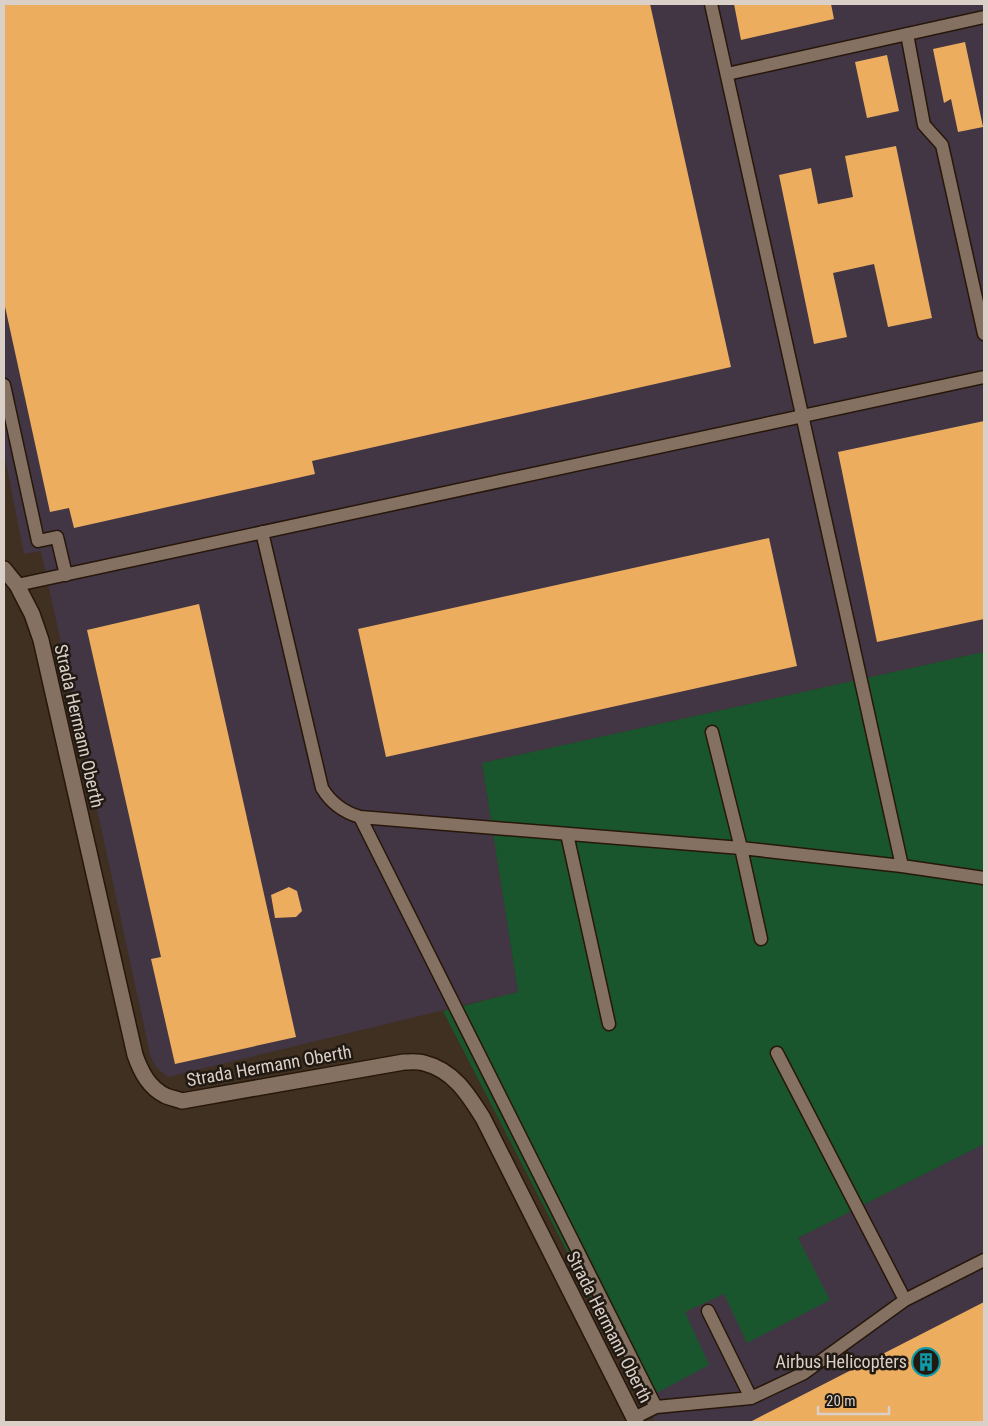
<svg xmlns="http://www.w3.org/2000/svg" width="988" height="1426" viewBox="0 0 988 1426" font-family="'Roboto Condensed',sans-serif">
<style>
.industrial{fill:#423645}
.green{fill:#1a562d}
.building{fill:#edad5f}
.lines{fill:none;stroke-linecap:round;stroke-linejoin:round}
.lane-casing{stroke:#27170a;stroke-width:15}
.street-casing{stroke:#27170a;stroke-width:18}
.lane{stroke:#847161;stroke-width:12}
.street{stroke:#847161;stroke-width:15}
.labels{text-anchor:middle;stroke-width:5;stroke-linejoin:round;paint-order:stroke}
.street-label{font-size:18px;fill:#dbd0c8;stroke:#211a13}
.poi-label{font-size:18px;fill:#dbd0c8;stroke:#211a13;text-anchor:end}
</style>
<rect width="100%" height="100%" fill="#403021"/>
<path class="industrial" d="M 4,4 L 984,4 L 984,652 L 482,763 L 518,992 L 168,1077 L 157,1068 L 151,1058 L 41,551 L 24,554 L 4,452 Z
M 984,1144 L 984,1422 L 655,1422 L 639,1391 L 651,1396 L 684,1312 L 724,1293 L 829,1300 L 798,1238 Z"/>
<path class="green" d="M 984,652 L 984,1144 L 798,1238 L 830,1300 L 747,1343 L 724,1294 L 685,1312 L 709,1365 L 651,1396 L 639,1391 L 443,1011 L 518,992 L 482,763 Z"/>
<path class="building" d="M 4,4 L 650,4 L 731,367 L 312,461 L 315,474 L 74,528 L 69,508 L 50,512 L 4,302 Z
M 734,4 L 831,4 L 834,19 L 741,40 Z
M 965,42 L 983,127 L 958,132 L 951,99 L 944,103 L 933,49 Z
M 887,55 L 899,111 L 867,118 L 855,62 Z
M 896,146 L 932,318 L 888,327 L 874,264 L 833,273 L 847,337 L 814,344 L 779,175 L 811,168 L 818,204 L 853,197 L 845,156 Z
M 984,421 L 984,619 L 877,642 L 838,452 Z
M 769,538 L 797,666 L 386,757 L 358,629 Z
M 199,604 L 296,1037 L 175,1064 L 151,959 L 161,957 L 87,630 Z
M 289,887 L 297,891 L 302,911 L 296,917 L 275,918 L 271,895 Z
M 984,1302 L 984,1422 L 750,1422 Z"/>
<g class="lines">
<defs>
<path id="lane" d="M 711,4 L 902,866
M 907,34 L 924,125 L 942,145 L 984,334
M 727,74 L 984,17
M 4,385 L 38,541 L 57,537 L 66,575
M 262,532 L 322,788 C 331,803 343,812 360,817 L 741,848 L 902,866 L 984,878
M 17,585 L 984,377
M 712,732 L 741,848 L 761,939
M 360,817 L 656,1407
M 567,834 L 609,1024
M 777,1053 L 905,1300
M 708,1311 L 751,1398
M 634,1418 L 656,1407 L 751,1398 L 804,1373 L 905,1300 L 984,1260"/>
<path id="street" d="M 4,569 L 17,585 L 32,614 L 41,640 L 135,1055 C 141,1072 149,1088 166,1096 C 171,1098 177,1099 182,1101 L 404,1062 C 410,1062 418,1061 424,1063 C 453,1070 468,1094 483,1118 L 636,1422"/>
</defs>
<use href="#lane" class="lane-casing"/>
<use href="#street" class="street-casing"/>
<use href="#lane" class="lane"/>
<use href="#street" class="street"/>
</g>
<defs>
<symbol id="building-ring" viewBox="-11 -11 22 22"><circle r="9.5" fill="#211a13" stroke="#0f9aa8" stroke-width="1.5"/><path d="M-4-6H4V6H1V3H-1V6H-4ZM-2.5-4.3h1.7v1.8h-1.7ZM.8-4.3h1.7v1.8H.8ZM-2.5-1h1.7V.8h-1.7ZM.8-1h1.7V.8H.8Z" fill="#0f9aa8"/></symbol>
</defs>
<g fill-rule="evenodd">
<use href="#building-ring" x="910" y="1346" width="32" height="32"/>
</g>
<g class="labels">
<g class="street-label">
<text transform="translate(79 726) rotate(77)" y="6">Strada Hermann Oberth</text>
<text transform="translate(269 1066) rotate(-10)" y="6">Strada Hermann Oberth</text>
<text transform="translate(609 1327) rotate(63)" y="6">Strada Hermann Oberth</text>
</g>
<g class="poi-label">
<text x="907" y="1368">Airbus Helicopters</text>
</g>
</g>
<rect width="988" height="1426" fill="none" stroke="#dbd0c8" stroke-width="10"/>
<path d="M818 1406v8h71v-8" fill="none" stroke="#dbd0c8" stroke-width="2.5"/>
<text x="826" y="1406" font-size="15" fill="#dbd0c8" stroke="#211a13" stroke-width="4" paint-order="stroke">20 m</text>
</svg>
